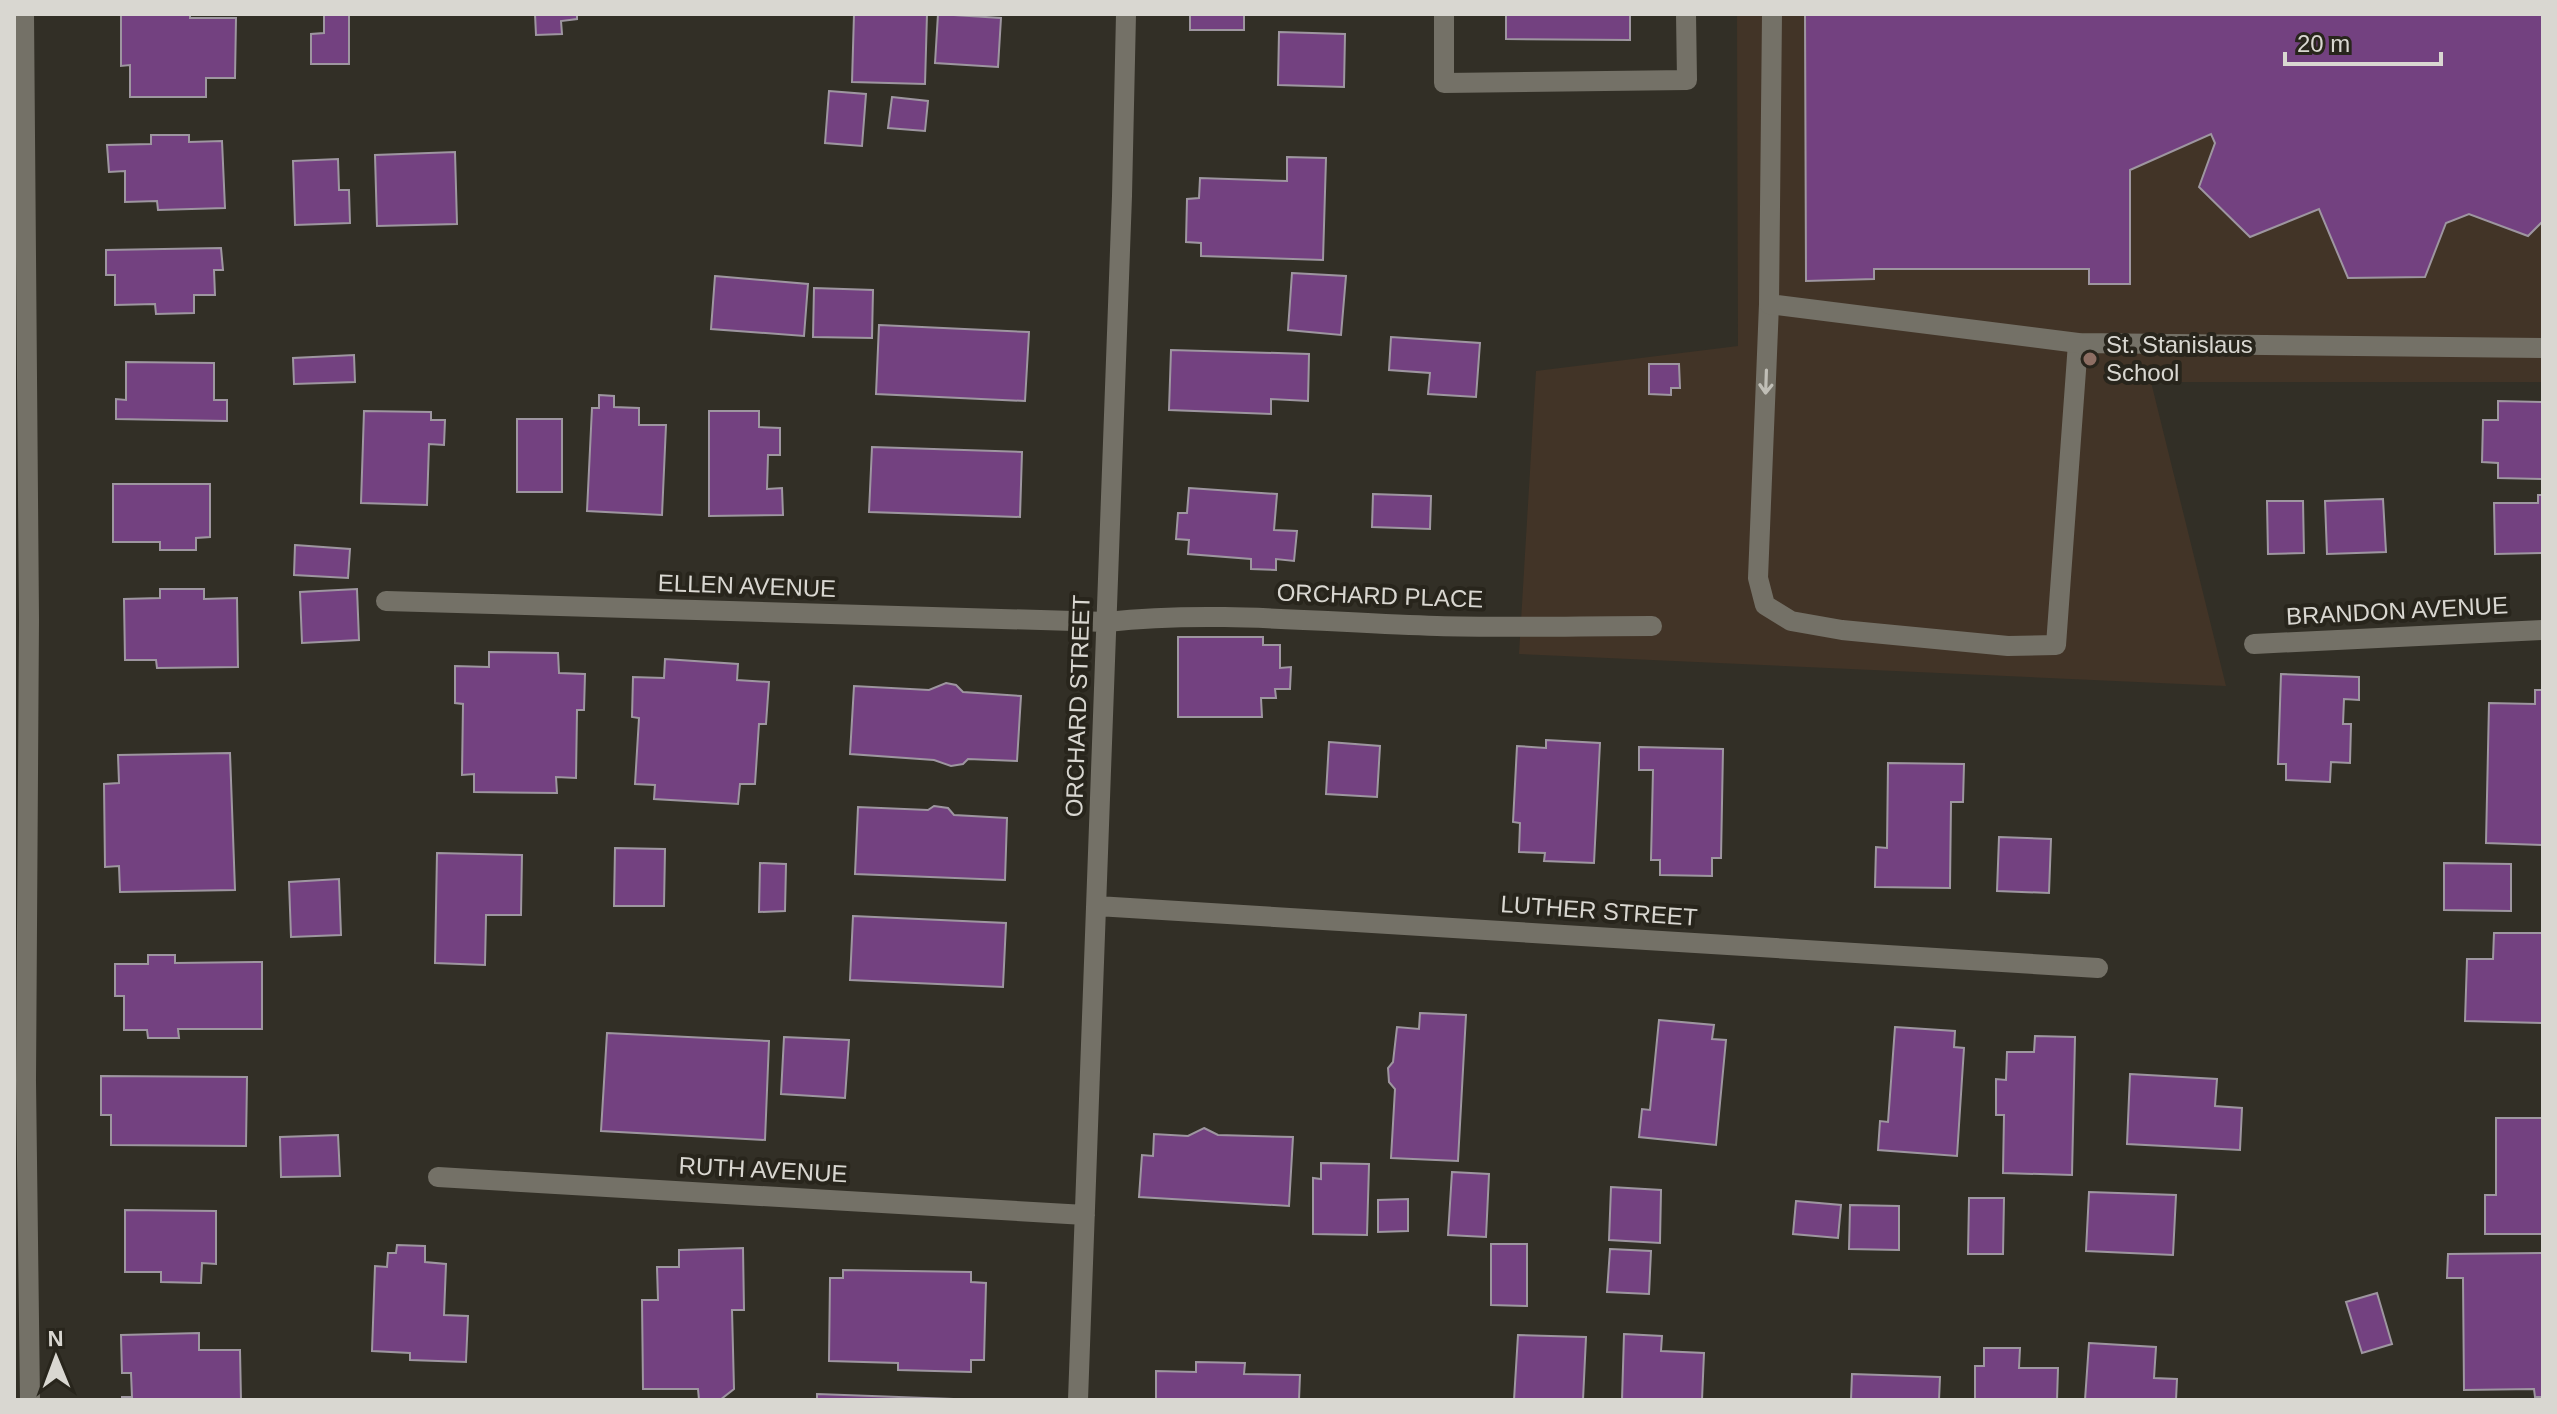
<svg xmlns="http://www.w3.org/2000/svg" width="2557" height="1414" viewBox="0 0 2557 1414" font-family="Arial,sans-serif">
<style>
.education{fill:#423427}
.building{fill:#734180;stroke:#9e96a0;stroke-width:2}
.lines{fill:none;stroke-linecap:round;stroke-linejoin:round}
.lane{stroke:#747167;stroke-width:20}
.street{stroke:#747167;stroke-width:20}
.oneway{stroke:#c0beb6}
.education-dot{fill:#8d6e63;stroke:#28251c;stroke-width:3}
.labels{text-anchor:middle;stroke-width:8;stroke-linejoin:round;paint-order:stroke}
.poi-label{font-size:24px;fill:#d9d7d1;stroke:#28251c;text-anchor:start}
.street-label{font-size:24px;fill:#d9d7d1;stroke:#28251c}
</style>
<rect width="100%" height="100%" fill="#322f26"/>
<path class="education" d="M 1737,14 L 2543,14 L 2543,382 L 2151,382 L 2226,686 L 1519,654 L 1536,371 L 1738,346 Z"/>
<path class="building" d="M 121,14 L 190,14 L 190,18 L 236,18 L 235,78 L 206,78 L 206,97 L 130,97 L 130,65 L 121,66 Z
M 324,14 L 349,14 L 349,64 L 311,64 L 311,34 L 324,33 Z
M 535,14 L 577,14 L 577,19 L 561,21 L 562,34 L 536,35 Z
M 854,14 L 927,14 L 925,84 L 852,82 Z
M 938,14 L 1001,18 L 998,67 L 935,63 Z
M 1190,14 L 1244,14 L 1244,30 L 1190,30 Z
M 1506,14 L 1630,14 L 1630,40 L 1506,39 Z
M 1805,14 L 2543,14 L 2543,221 L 2528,236 L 2469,214 L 2446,223 L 2425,277 L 2348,278 L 2319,209 L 2250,237 L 2199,187 L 2215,143 L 2211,134 L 2130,170 L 2130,284 L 2089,284 L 2089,269 L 1874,269 L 1874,279 L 1806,281 Z
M 1279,32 L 1345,34 L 1344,87 L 1278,85 Z
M 829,91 L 866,94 L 862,146 L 825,143 Z
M 892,97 L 928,101 L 925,131 L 888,128 Z
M 151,135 L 189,135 L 189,142 L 222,141 L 225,208 L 158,210 L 157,201 L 125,202 L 125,171 L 109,172 L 107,145 L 151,144 Z
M 455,152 L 457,224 L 377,226 L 375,155 Z
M 1287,157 L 1326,158 L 1323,260 L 1201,256 L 1201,243 L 1186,242 L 1187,199 L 1199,198 L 1200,178 L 1287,181 Z
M 338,159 L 339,190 L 349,190 L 350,223 L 295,225 L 293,161 Z
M 221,248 L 223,270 L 214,270 L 215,295 L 194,295 L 194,313 L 156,314 L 155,304 L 115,305 L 115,275 L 106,275 L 106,250 Z
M 1292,273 L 1346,276 L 1341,335 L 1288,330 Z
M 715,276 L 808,284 L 804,336 L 711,329 Z
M 814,288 L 873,290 L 872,338 L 813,337 Z
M 879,325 L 1029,332 L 1025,401 L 876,394 Z
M 1391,337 L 1480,343 L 1476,397 L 1428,394 L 1430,373 L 1389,370 Z
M 1171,350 L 1309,354 L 1308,401 L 1271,399 L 1271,414 L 1169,410 Z
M 354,355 L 355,382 L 294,384 L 293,358 Z
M 126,362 L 214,363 L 214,400 L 227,400 L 227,421 L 116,419 L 116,399 L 126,400 Z
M 1649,364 L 1679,364 L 1680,388 L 1671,388 L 1671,395 L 1649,394 Z
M 599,395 L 614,396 L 614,407 L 639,408 L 639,425 L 666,425 L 662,515 L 587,511 L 592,408 L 599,408 Z
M 2498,401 L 2543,402 L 2543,479 L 2498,478 L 2498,463 L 2482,462 L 2483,420 L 2498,420 Z
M 364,411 L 431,412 L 431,420 L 445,420 L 444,445 L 429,444 L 427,505 L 361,503 Z
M 709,411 L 759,411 L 759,427 L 780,428 L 780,455 L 768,455 L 767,489 L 782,488 L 783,515 L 709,516 Z
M 517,419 L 562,419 L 562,492 L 517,492 Z
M 872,447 L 1022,452 L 1020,517 L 869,512 Z
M 113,484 L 210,484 L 210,537 L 196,538 L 196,550 L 160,550 L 160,542 L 113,542 Z
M 1189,488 L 1277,494 L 1274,530 L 1297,531 L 1294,561 L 1276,559 L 1276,570 L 1251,569 L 1251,559 L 1188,554 L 1189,540 L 1176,539 L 1178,513 L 1187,513 Z
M 1373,494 L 1431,496 L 1430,529 L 1372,527 Z
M 2538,495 L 2543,495 L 2543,553 L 2495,554 L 2494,503 L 2538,503 Z
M 2383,499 L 2386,552 L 2327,554 L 2325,501 Z
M 2267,501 L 2303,501 L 2304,553 L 2268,554 Z
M 295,545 L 350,549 L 348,578 L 294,575 Z
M 160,589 L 204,589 L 204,599 L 237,598 L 238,667 L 157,668 L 156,660 L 125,660 L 124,599 L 160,598 Z
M 357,589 L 359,640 L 302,643 L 300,592 Z
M 1178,637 L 1263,637 L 1263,645 L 1280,645 L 1280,668 L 1291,667 L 1290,689 L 1275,689 L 1276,698 L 1261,698 L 1262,717 L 1178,717 Z
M 489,652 L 558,653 L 559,673 L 585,674 L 584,710 L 577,710 L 576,778 L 556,777 L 557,793 L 474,792 L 474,774 L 462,775 L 463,704 L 455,703 L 455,666 L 489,667 Z
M 665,659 L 738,664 L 737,680 L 769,682 L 766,724 L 759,724 L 755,784 L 740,784 L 738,804 L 654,799 L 655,785 L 635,784 L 639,718 L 632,717 L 633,677 L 664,678 Z
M 2281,674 L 2359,677 L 2359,700 L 2344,699 L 2343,724 L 2351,724 L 2350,763 L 2331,762 L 2330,782 L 2286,780 L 2286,764 L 2278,764 Z
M 946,683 L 956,685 L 963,692 L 1021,696 L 1017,761 L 968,759 L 963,764 L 951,766 L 934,760 L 850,754 L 854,686 L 929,690 Z
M 2535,690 L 2543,690 L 2543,845 L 2486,843 L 2489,703 L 2535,704 Z
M 1546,740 L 1600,743 L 1594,863 L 1544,861 L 1545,853 L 1519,852 L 1520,823 L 1513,822 L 1517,746 L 1546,748 Z
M 1329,742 L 1380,746 L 1377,797 L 1326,794 Z
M 1639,747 L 1723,749 L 1721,858 L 1712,858 L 1712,876 L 1660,875 L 1660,860 L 1651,860 L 1653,770 L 1639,770 Z
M 230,753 L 235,890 L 120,892 L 119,866 L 105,867 L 104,784 L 119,783 L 118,755 Z
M 1888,763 L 1964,764 L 1963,802 L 1951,802 L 1950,888 L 1875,887 L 1876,847 L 1887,848 Z
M 934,806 L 948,808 L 954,815 L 1007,818 L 1005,880 L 855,874 L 858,807 L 928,810 Z
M 1999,837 L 2051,839 L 2049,893 L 1997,891 Z
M 615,848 L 665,849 L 664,906 L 614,906 Z
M 437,853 L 522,855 L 521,915 L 486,915 L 485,965 L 435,963 Z
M 760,863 L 786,864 L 785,911 L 759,912 Z
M 2444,863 L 2511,864 L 2511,911 L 2444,910 Z
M 339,879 L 341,935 L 291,937 L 289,882 Z
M 853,916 L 1006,923 L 1003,987 L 850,980 Z
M 2494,933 L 2543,933 L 2543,1023 L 2465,1021 L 2467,959 L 2493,959 Z
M 148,955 L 175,955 L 175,963 L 262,962 L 262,1029 L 178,1029 L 179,1038 L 148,1038 L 147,1030 L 124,1030 L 124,996 L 115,996 L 115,964 L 148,964 Z
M 1420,1013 L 1466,1015 L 1458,1161 L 1391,1158 L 1395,1089 L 1389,1082 L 1388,1068 L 1393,1062 L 1397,1027 L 1419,1029 Z
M 1659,1020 L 1714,1025 L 1712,1039 L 1726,1040 L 1716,1145 L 1639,1137 L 1642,1109 L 1650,1110 Z
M 1895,1027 L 1955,1031 L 1954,1047 L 1964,1048 L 1957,1156 L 1878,1150 L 1880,1121 L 1888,1122 Z
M 607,1033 L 769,1041 L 765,1140 L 601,1131 Z
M 2035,1036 L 2075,1037 L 2072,1175 L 2003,1173 L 2004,1115 L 1996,1115 L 1996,1079 L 2006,1080 L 2007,1052 L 2034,1052 Z
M 784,1037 L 849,1040 L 845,1098 L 781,1094 Z
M 2130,1074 L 2217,1079 L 2215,1106 L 2242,1108 L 2240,1150 L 2127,1144 Z
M 101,1076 L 247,1077 L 246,1146 L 111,1145 L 111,1115 L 101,1115 Z
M 2496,1118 L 2543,1118 L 2543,1234 L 2485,1234 L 2485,1195 L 2496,1195 Z
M 1204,1128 L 1218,1135 L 1293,1137 L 1289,1206 L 1139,1197 L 1142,1155 L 1153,1156 L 1154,1134 L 1188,1136 Z
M 338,1135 L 340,1176 L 281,1177 L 280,1137 Z
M 1321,1163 L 1369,1164 L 1367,1235 L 1313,1234 L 1313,1178 L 1321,1179 Z
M 1452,1172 L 1489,1174 L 1486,1237 L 1448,1235 Z
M 1611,1187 L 1661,1190 L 1660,1243 L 1609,1240 Z
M 2089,1192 L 2176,1195 L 2173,1255 L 2086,1251 Z
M 1969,1198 L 2004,1198 L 2003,1254 L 1968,1254 Z
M 1408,1199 L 1408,1231 L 1378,1232 L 1378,1200 Z
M 1796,1201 L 1841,1205 L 1838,1238 L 1793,1234 Z
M 1850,1205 L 1899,1206 L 1899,1250 L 1849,1249 Z
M 125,1210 L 216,1211 L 216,1264 L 202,1263 L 201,1283 L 161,1282 L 161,1272 L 125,1272 Z
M 1491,1244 L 1527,1244 L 1527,1306 L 1491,1305 Z
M 397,1245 L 425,1246 L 425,1262 L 446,1264 L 444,1315 L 468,1316 L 466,1362 L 410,1360 L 410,1353 L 372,1351 L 375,1266 L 387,1267 L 388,1253 L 396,1253 Z
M 743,1248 L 744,1310 L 732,1310 L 734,1389 L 720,1400 L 699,1400 L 698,1389 L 643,1389 L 642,1300 L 658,1300 L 657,1267 L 679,1267 L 679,1250 Z
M 1610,1249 L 1651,1251 L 1649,1294 L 1607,1292 Z
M 2543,1253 L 2543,1397 L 2535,1397 L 2534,1389 L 2464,1390 L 2463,1278 L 2447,1278 L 2448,1254 Z
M 843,1270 L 971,1272 L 971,1282 L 986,1283 L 984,1360 L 971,1360 L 971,1372 L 898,1370 L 898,1363 L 829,1361 L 830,1278 L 843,1278 Z
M 2377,1293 L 2392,1344 L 2362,1353 L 2346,1302 Z
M 199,1333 L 199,1350 L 240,1350 L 241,1400 L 122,1400 L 122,1397 L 132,1397 L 131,1373 L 122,1373 L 121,1335 Z
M 1624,1334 L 1662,1336 L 1661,1351 L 1704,1353 L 1702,1400 L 1622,1400 Z
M 1518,1335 L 1586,1337 L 1583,1400 L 1514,1400 Z
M 2089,1343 L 2156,1347 L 2154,1378 L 2177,1379 L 2176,1400 L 2085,1400 Z
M 1984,1348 L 2020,1348 L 2019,1368 L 2058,1368 L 2057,1400 L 1975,1400 L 1975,1366 L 1984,1366 Z
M 1196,1362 L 1245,1363 L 1244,1374 L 1300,1375 L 1299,1400 L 1156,1400 L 1156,1371 L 1196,1372 Z
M 1852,1374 L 1940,1377 L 1939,1400 L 1851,1400 Z
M 817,1394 L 981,1400 L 817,1400 Z"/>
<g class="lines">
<path class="lane" d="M 1444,14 L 1444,83 L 1687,80 L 1686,14
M 1769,304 L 1758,578 L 1765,605 L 1791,621 L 1842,630 L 2008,646 L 2056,645 L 2078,343"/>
<path class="street" d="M 24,14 L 29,619 L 26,1081 L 30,1400
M 1772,14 L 1769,304 L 2078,343 L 2543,348
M 386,601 L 1107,622 C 1216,610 1327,623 1437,626 C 1508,628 1580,626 1652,626
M 2254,644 L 2543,630
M 1097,906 L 2098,968
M 438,1177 L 1085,1215
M 1078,1400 L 1122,196 L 1126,14"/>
</g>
<defs><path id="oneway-shaft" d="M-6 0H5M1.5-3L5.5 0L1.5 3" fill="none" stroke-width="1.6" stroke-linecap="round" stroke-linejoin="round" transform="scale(2)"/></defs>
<use class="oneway" href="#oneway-shaft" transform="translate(1766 382) rotate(92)"/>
<circle class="education-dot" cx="2090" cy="359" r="8"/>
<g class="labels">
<g class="poi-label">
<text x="2106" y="353">St. Stanislaus<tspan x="2106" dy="28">School</tspan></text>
</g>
<g class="street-label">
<text transform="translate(747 586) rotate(2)" y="8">ELLEN AVENUE</text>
<text transform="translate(1380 596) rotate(2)" y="8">ORCHARD PLACE</text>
<text transform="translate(2397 611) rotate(-3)" y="8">BRANDON AVENUE</text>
<text transform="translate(1078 706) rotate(-88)" y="8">ORCHARD STREET</text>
<text transform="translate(1599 911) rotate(4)" y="8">LUTHER STREET</text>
<text transform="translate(763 1170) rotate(3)" y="8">RUTH AVENUE</text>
</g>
</g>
<rect width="2557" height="1414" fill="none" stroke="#d9d7d1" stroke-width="32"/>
<g transform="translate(56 1358) rotate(359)" stroke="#28251c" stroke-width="6" paint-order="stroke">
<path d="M0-6L14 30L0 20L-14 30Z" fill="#d9d7d1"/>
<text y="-12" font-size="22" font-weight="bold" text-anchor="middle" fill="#d9d7d1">N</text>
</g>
<path d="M2285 52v12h156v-12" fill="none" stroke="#d9d7d1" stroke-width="4"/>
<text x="2297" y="52" font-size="24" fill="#d9d7d1" stroke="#28251c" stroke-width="6" paint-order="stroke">20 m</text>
</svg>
